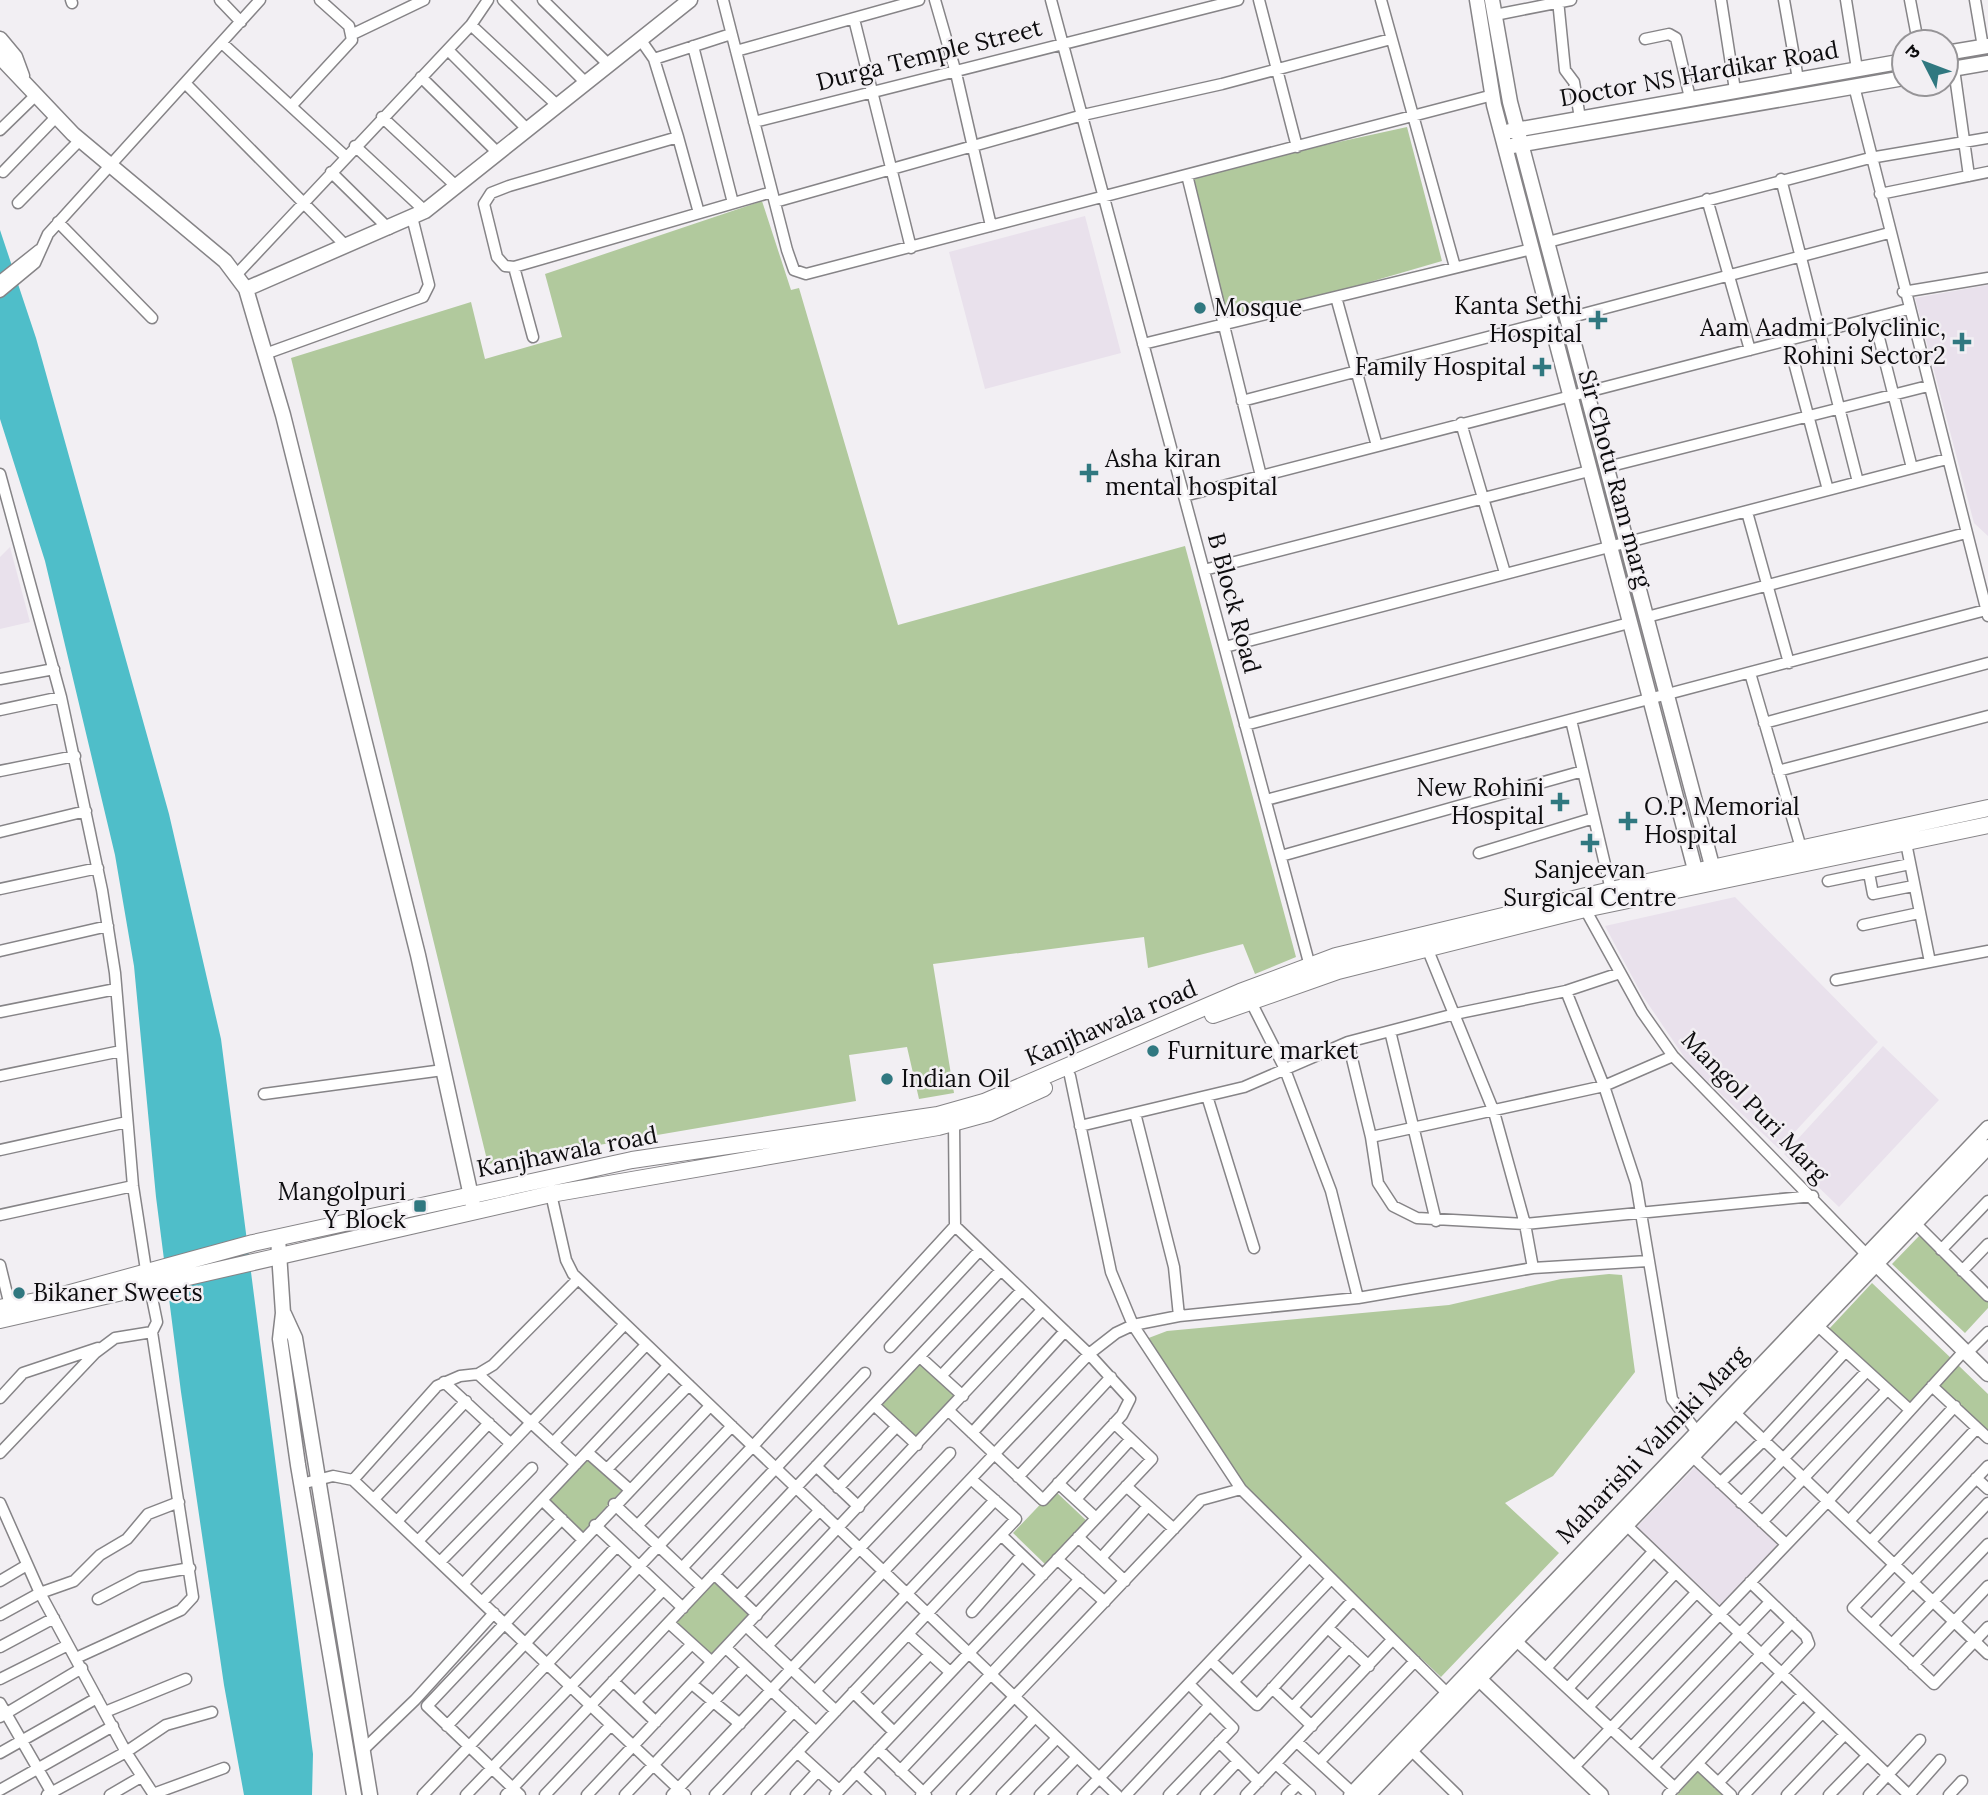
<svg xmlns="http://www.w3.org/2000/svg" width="1988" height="1795" viewBox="0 0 1988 1795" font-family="Lora,'Noto Sans Devanagari',serif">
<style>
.built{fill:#e9e1ec}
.green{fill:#b1c99d}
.water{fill:#4fbec9}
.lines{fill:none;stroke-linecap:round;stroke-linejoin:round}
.minor-casing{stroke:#868487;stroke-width:13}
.tertiary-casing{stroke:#868487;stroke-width:17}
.secondary-casing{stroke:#868487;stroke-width:18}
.minor{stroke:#fff;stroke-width:10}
.tertiary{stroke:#fff;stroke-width:14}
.secondary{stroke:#fff;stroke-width:16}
.poi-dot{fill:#307880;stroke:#f2eff3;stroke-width:2.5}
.labels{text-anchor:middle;stroke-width:5;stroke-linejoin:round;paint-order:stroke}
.street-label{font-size:24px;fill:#0d0c0e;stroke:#f2eff3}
.poi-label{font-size:24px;fill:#0d0c0e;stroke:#f2eff3;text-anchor:start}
</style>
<rect width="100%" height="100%" fill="#f2eff3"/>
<path class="built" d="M 1085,216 L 1121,353 L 985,389 L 949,252 Z
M 1988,285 L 1988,536 L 1974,523 L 1915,298 Z
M 10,547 L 30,622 L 0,629 L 0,557 Z
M 1735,897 L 1878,1042 L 1779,1149 L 1689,1064 L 1642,995 L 1605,926 Z
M 1883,1046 L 1939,1100 L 1839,1207 L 1784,1154 Z
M 1696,1466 L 1779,1545 L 1721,1606 L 1637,1527 Z"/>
<path class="green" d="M 1407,127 L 1442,261 L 1222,325 L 1187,175 Z
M 762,201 L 791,290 L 799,288 L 898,625 L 1185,546 L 1296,957 L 1255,974 L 1243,944 L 1148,968 L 1144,937 L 933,964 L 954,1093 L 919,1099 L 907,1047 L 849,1055 L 856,1101 L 488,1164 L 291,358 L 471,302 L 485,359 L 562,337 L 545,274 Z
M 1920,1235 L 1988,1300 L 1988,1308 L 1965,1333 L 1892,1264 Z
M 1609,1274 L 1622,1275 L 1635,1372 L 1553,1476 L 1505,1503 L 1559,1553 L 1441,1677 L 1250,1497 L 1146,1339 L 1167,1331 L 1449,1305 L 1561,1279 Z
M 1872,1283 L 1953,1360 L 1910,1406 L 1829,1329 Z
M 921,1362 L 957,1396 L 916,1439 L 881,1406 Z
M 1958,1365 L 1988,1394 L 1988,1433 L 1938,1386 Z
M 587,1456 L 622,1490 L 581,1534 L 546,1500 Z
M 1054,1490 L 1089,1523 L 1048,1567 L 1013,1533 Z
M 717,1580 L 752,1613 L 711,1657 L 676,1623 Z
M 1698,1771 L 1724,1795 L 1677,1795 Z"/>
<path class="water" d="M 0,230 L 36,338 L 169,814 L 221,1039 L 313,1754 L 312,1795 L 244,1795 L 224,1685 L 181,1392 L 156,1197 L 134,966 L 115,855 L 45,561 L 0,419 Z"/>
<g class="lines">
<defs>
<path id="minor" d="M 71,0 L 72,3
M 220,0 L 241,22
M 503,0 L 586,83
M 543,0 L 609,65
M 723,0 L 787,250 L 794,270 L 806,274 L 1493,95
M 935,0 L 956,73 L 991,226
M 1051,0 L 1311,970
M 1259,0 L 1297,147
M 1381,0 L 1455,267
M 1558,0 L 1565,70 L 1574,82 L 1580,118
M 1721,0 L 1735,90
M 1784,0 L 1798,79
M 1846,0 L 1857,69
M 1910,0 L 1918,42
M 1975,0 L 1983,47
M 1495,15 L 1571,0
M 854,19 L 911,248
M 471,25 L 558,106
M 353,34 L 424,0
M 640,39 L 654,59 L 678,137
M 1645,39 L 1669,34 L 1676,38 L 1690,98
M 222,43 L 345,156
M 693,46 L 733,203
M 448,50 L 528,130
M 736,51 L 919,0
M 654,59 L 731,34
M 1954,69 L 1969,176
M 421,77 L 498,153
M 185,83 L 346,246
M 1854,86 L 1988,616
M 292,105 L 352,40 L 349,26 L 320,0
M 382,117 L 456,186
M 754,122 L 1238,0
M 0,130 L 36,95
M 355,146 L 425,211
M 3,172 L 57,116
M 331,172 L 389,229
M 1187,175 L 1261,476
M 1781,179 L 1858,482
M 1880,194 L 1988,172
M 1707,199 L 1750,350
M 775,202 L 1083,115 L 1222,84 L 1391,39
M 18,203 L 80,140
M 699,213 L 678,137 L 509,186 L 491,193 L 484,204 L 497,257 L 505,266 L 514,267 L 772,192
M 58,222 L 152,318
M 1548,242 L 1870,158 L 1988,138
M 514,267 L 533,337
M 237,274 L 471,25 L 488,0
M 0,281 L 39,250
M 0,292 L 35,263 L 48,234 L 260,0
M 1903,292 L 1988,278
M 1336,297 L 1377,446
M 1568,318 L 1889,233
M 1874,318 L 1912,468
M 1788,340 L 1828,490
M 1143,344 L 1532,249
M 265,354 L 423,297 L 429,285 L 412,217
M 1242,401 L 1550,321
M 1461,423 L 1505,573
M 1607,467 L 1928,386
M 0,474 L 61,697 L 102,890 L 115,973 L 133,1186 L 146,1270
M 1184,496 L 1908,309
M 1747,512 L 1789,663
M 1204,570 L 1589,471
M 1647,617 L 1966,533
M 1225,647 L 1947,459
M 1750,673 L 1801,848
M 0,679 L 54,669
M 0,710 L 61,697
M 1571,720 L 1611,890
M 1764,723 L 1988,663
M 1245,725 L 1629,623
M 0,771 L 75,756
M 1778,771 L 1988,716
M 1266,800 L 1986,610
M 0,832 L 86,811
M 1905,838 L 1930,962
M 1479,853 L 1594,818
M 1281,856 L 1583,771
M 1869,873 L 1873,894 L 1913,886
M 1828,881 L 1910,864
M 0,889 L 98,868
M 1585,909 L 1642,1012 L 1673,1056 L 1865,1253
M 1863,925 L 1919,913
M 1425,943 L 1494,1112 L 1525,1224 L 1533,1268
M 0,951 L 108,926
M 1836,980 L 1988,951
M 1566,991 L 1604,1086 L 1636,1183 L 1672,1399 L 1701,1437
M 1250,1000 L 1284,1067 L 1331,1191 L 1358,1298
M 0,1012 L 116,989
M 1390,1031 L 1436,1221
M 1348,1042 L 1371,1137 L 1378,1183 L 1393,1206 L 1417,1218 L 1525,1224 L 1813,1196
M 0,1076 L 121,1051
M 1070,1076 L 1111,1272 L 1133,1325 L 1241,1489 L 1452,1698
M 264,1094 L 443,1070
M 1207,1096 L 1254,1248
M 1135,1113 L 1174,1267 L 1179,1316
M 1080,1126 L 1244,1087 L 1348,1042 L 1455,1014 L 1566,991 L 1620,973
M 1371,1137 L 1604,1086 L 1673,1056
M 0,1150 L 127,1122
M 551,1194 L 566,1260 L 573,1274 L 1117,1795
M 0,1215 L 133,1186
M 1911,1219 L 1988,1296
M 1941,1250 L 1988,1201
M 0,1265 L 11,1310
M 1962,1271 L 1988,1244
M 1817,1325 L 1910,1410
M 890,1347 L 980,1250
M 1967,1353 L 1988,1332
M 920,1357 L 963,1396
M 478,1374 L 576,1464
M 941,1376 L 1022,1290
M 444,1382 L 510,1443
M 1932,1386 L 1988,1438
M 0,1398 L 23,1373 L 98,1348
M 874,1405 L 917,1445
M 1729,1407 L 1988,1654
M 949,1411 L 1043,1500 L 1122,1415 L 1130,1399 L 1089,1354 L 955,1226 L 954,1123
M 972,1433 L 1065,1331
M 553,1443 L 646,1345
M 587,1452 L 629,1489
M 0,1453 L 95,1353 L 115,1338 L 152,1332 L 157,1322 L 150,1288
M 1692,1456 L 1786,1544
M 816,1466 L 859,1507
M 1988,1466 L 1853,1608 L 1934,1684 L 1988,1627
M 607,1469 L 689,1385
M 1018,1477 L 1111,1377
M 1976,1478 L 1988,1489
M 353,1480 L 437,1386 L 460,1376 L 478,1374 L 493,1365 L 578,1279
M 1058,1483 L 1096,1518
M 1720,1483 L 1764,1440 L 1845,1352
M 301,1484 L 333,1476 L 353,1480 L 685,1795
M 1126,1486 L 1174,1529
M 838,1488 L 897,1426
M 374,1499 L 466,1401
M 1076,1499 L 1131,1439
M 542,1500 L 582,1539
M 0,1503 L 40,1593 L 126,1752 L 154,1795
M 1741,1503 L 1867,1371
M 614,1504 L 702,1587
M 397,1521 L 489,1423
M 1849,1521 L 1955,1406
M 1623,1522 L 1909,1795 L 1940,1760
M 1762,1522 L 1887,1390
M 595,1525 L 683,1608
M 637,1526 L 732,1426
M 1001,1535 L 1043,1575
M 1078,1537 L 1125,1581
M 418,1541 L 625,1324
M 1871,1541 L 1977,1428
M 1101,1558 L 1148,1506
M 1057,1559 L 1105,1602
M 440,1562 L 532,1468
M 682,1568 L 865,1373
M 714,1574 L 757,1615
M 0,1581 L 27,1565
M 463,1584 L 668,1366
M 738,1596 L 820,1510
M 98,1599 L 140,1577 L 190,1568
M 482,1602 L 562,1519
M 972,1612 L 1022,1555
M 0,1615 L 40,1593 L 74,1581 L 100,1555 L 127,1539 L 148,1514 L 179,1502
M 669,1623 L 712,1662
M 1872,1625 L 1988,1503
M 746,1626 L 836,1711
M 1328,1628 L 1369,1666
M 908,1634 L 950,1672
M 1510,1635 L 1675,1788
M 1892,1644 L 1988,1544
M 767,1646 L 950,1453
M 0,1647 L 54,1618
M 726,1648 L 816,1732
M 76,1658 L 181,1610 L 193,1597 L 152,1332
M 1211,1661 L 1257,1705 L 1353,1600
M 1913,1665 L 1988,1586
M 1546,1668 L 1653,1552
M 0,1679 L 68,1645
M 613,1681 L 656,1722
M 1233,1682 L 1330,1580
M 692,1684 L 740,1724
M 1272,1688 L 1312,1726
M 1568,1688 L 1675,1573
M 815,1691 L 995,1500
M 853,1692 L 894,1732
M 635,1702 L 692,1644
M 0,1703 L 53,1795
M 1293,1707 L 1349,1647
M 1588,1707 L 1696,1593
M 105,1712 L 186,1679
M 874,1712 L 930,1654
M 0,1717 L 82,1668
M 447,1726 L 617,1546
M 1219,1742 L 1259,1782
M 1297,1742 L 1355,1795
M 1632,1747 L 1770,1602
M 364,1749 L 415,1700 L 494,1613
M 878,1749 L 926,1795
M 1411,1750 L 1457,1795
M 797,1752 L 839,1790
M 0,1753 L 97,1698
M 1319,1762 L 1415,1661
M 1276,1764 L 1310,1795
M 1698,1764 L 1731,1795
M 1653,1767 L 1792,1622
M 1573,1768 L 1828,1501 L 1964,1351
M 900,1771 L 1080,1579
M 856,1772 L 880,1795
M 1718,1783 L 1803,1694
M 0,1790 L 113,1726
M 153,1794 L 224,1768
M 47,1795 L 126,1752 L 166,1725 L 212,1712
M 110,1795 L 141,1777
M 423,1795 L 753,1446 L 955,1226
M 466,1795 L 663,1590
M 506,1795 L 1001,1270
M 520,1795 L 427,1706 L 710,1406
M 545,1795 L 611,1725
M 587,1795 L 1042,1310
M 625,1795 L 746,1667
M 672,1795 L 1089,1354 L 1116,1333 L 1133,1325 L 1179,1316 L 1358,1298 L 1533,1268 L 1648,1261
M 715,1795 L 794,1711
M 757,1795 L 1016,1519 L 971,1479
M 796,1795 L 818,1771
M 835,1795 L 1152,1459 L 1114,1423
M 921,1795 L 1201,1500 L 1241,1489
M 962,1795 L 1035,1717
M 1002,1795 L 1057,1738
M 1040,1795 L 1077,1757
M 1083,1795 L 1309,1557
M 1126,1795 L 1210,1705
M 1169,1795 L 1233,1728 L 1189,1684
M 1206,1795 L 1238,1761
M 1246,1795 L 1392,1640
M 1287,1795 L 1297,1785
M 1668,1795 L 1809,1644 L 1806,1636 L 1750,1582
M 1744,1795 L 1822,1713
M 1787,1795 L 1845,1734
M 1829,1795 L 1867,1756
M 1869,1795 L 1920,1740
M 1949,1795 L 1962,1781"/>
<path id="tertiary" d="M 1477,0 L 1494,105 L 1698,881
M 1492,0 L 1510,102 L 1715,877
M 0,39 L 15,57 L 22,76
M 1946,53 L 1988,46
M 0,57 L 73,134 L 225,261 L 246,289 L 283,415 L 418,955 L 473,1205
M 1946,70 L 1988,63
M 1510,131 L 1904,61
M 1512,146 L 1904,78
M 246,289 L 425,211 L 690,0
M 278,1238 L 283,1313 L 280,1339 L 298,1465 L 354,1795
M 1869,1257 L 1988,1374
M 284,1314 L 295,1338 L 370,1795
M 1473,1673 L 1601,1795
M 1351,1795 L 1988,1128
M 1368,1795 L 1988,1147"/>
<path id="secondary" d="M 1213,1015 L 1338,971 L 1585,909 L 1988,825
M 0,1308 L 52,1298 L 253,1243 L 632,1160 L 938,1115 L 984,1102 L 1240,992 L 1336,956 L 1611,890 L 1988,808
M 0,1320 L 551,1194 L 938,1127 L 989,1113 L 1044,1088"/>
</defs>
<use href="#minor" class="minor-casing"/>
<use href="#tertiary" class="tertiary-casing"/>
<use href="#secondary" class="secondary-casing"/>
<use href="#minor" class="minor"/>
<use href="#tertiary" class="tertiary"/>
<use href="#secondary" class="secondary"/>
</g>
<g class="poi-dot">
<circle cx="1200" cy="308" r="7"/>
<path d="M1594.5 309.5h7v7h7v7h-7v7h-7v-7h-7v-7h7z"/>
<path d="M1958.5 331.5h7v7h7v7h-7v7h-7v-7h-7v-7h7z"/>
<path d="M1538.5 356.5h7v7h7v7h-7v7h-7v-7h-7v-7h7z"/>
<path d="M1085.5 462.5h7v7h7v7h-7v7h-7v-7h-7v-7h7z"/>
<path d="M1556.5 791.5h7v7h7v7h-7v7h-7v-7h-7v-7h7z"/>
<path d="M1624.5 810.5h7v7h7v7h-7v7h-7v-7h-7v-7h7z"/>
<path d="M1586.5 832.5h7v7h7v7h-7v7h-7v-7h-7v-7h7z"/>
<circle cx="1153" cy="1051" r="7"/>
<circle cx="887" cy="1079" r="7"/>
<rect x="413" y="1199" width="14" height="14" rx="3.5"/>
<circle cx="19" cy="1293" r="7"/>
</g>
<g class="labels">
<g class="street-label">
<text transform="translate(929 55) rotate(-14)" y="8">Durga Temple Street</text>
<text transform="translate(1699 74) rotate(-10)" y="8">Doctor NS Hardikar Road</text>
<text transform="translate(1615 479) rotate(75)" y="8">Sir Chotu Ram marg</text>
<text transform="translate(1234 603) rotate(75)" y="8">B Block Road</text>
<text transform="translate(1111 1023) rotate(-23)" y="8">Kanjhawala road</text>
<text transform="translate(1755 1107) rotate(46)" y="8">Mangol Puri Marg</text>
<text transform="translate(567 1152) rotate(-11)" y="8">Kanjhawala road</text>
<text transform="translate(1652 1445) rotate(-46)" y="8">Maharishi Valmiki Marg</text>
</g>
<g class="poi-label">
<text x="1582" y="314" text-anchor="end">Kanta Sethi<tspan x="1582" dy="28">Hospital</tspan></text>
<text x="1214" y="316">Mosque</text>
<text x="1946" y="336" text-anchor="end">Aam Aadmi Polyclinic,<tspan x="1946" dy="28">Rohini Sector2</tspan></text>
<text x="1526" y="375" text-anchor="end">Family Hospital</text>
<text x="1105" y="467">Asha kiran<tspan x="1105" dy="28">mental hospital</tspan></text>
<text x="1544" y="796" text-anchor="end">New Rohini<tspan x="1544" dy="28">Hospital</tspan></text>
<text x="1644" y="815">O.P. Memorial<tspan x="1644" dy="28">Hospital</tspan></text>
<text x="1590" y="878" text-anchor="middle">Sanjeevan<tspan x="1590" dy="28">Surgical Centre</tspan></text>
<text x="1167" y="1059">Furniture market</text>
<text x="901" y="1087">Indian Oil</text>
<text x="406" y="1200" text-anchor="end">Mangolpuri<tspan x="406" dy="28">Y Block</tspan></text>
<text x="33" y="1301">Bikaner Sweets</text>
</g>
</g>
<g transform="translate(1925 63) rotate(312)"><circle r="33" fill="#f2eff3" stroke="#969497" stroke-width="2"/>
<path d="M0-5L12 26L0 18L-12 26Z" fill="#307880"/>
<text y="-10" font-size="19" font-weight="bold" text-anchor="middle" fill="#0d0c0e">उ</text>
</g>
</svg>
